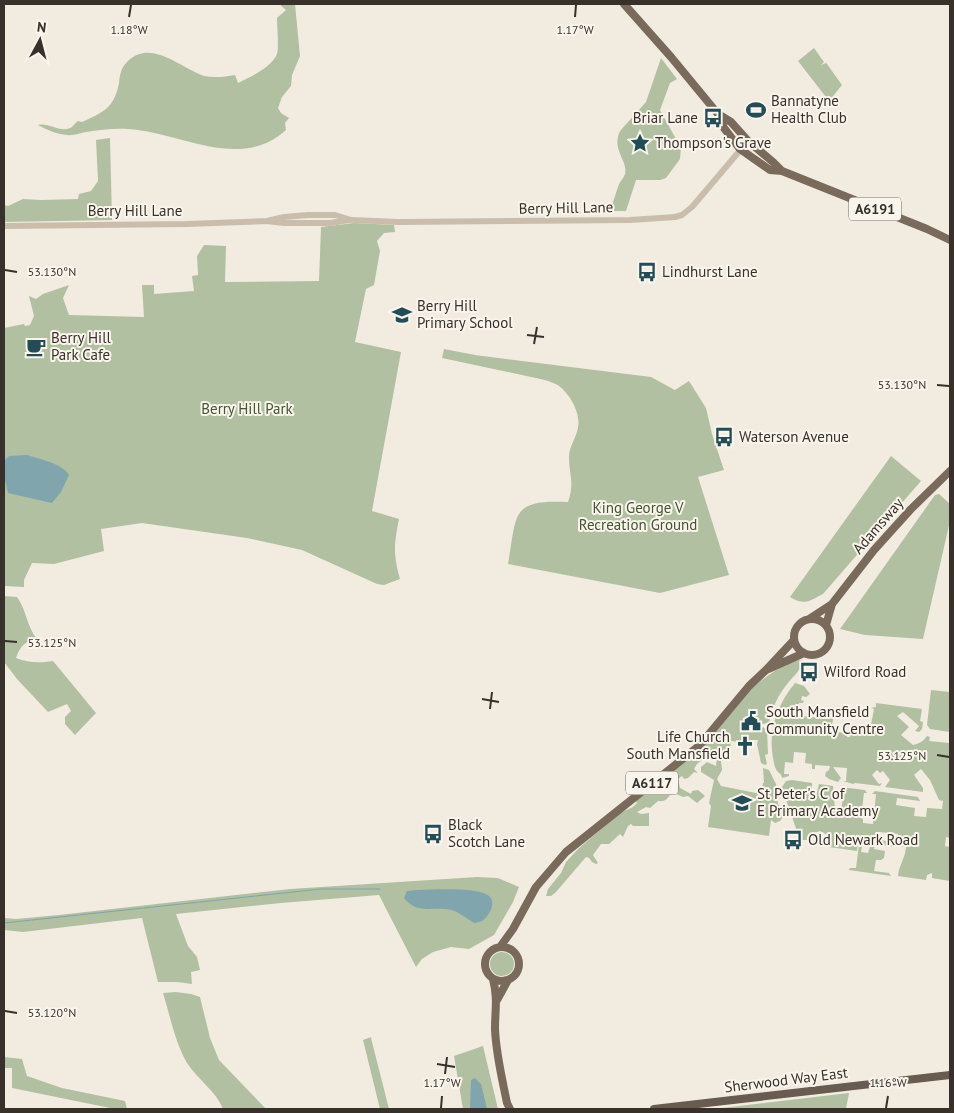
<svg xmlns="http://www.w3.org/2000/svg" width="954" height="1113" viewBox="0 0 954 1113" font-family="'PT Sans',sans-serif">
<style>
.green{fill:#b1c0a0}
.water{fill:#80a5ad}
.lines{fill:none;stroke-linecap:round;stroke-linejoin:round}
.stream{stroke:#80a5ad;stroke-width:1}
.tertiary{stroke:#cabdac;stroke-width:6}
.primary{stroke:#796a5c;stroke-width:8}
.trunk{stroke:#685b4f;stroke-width:8}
.ticks{fill:none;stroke:#38302a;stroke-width:2}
.labels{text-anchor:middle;stroke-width:4;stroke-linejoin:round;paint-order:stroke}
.shield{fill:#f9f5ec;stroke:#726b64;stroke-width:1}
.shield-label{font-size:14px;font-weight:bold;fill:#38302a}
.poi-label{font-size:15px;fill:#38302a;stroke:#f9f5ec;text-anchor:start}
.street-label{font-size:15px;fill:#38302a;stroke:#f9f5ec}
.park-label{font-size:15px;fill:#42552f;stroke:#f9f5ec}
.ticks-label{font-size:12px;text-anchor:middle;fill:#38302a;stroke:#f9f5ec;stroke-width:4;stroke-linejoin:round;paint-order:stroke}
</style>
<rect width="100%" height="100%" fill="#f2ece0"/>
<path class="green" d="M 279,4 L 295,4 L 300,56 L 292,75 L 291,86 L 282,97 L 278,108 L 281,113 L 289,118 L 285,123 L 286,130 C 240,172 180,132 128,129 C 114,128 100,130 86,132 C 80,133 73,136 67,135 C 56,134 47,130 38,125 C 49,122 61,134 72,127 C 74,125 76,122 78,121 L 82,122 C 104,112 114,108 119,83 C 120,74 121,68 127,62 C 151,38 180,68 204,76 C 214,78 225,77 235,75 L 238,83 C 250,77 271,68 277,54 C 279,49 277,25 277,18 L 286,10 Z
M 814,48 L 824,62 L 821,65 L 826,63 L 827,64 L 842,85 L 829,101 L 798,61 Z
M 661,58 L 677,79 L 670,83 L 660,110 L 681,148 L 680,159 L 666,178 L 660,180 L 636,180 L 626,211 L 610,211 C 613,202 616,193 619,184 C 621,181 624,177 625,174 C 628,160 611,150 620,131 L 646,102 Z
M 110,138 L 112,220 L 4,222 L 4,205 L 8,206 L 23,199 L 41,200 L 78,199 L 79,194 L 91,191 L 98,181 L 96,140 Z
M 354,223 L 394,225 L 395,232 L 384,233 L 377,241 L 380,251 L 374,285 L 366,289 L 355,342 L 401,352 L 372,511 L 399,519 C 394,544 393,554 400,579 L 384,585 L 377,584 L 302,550 L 247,538 L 142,523 L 101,529 L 104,551 L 54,564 L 32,563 L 24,580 L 24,587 L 4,586 L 4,328 L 24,324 L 25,326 L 30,325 L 34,316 L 29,296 L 36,299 L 43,294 L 69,285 L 63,298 L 69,315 L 144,317 L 142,285 L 154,285 L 154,294 L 194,291 L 192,276 L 198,275 L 197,256 L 204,245 L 226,246 L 225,282 L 319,281 L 321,227 Z
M 444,349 L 475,355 L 651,377 L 675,390 L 689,381 L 706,408 L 712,434 L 724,470 L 698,477 L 729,575 L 660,593 L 508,564 C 517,514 510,499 568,502 C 575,482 569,476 569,457 C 569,446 577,437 578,427 C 581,414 570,394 559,386 C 555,383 550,382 545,380 L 442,358 Z
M 891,456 L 921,481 L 823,594 C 809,601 805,606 790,597 Z
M 939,494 L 950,504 L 950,521 L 923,639 L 865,635 L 840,629 L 935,495 Z
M 4,596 L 17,597 C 27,611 26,625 37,639 C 24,641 20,647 16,658 C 29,663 39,663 53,661 L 96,713 L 75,735 L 65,724 L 65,717 L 71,711 L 67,704 L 48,712 L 17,679 L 4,662 Z
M 799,660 L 803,661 C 800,672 794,675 788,683 C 778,695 772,708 769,723 L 762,724 L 762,727 L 767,729 L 768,754 L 765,755 L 767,764 L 765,765 L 761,763 L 757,744 L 758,740 L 750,740 L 750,746 L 747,743 L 731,741 L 730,749 L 725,750 L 723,761 L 721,761 L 722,770 L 717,779 L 721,786 L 756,793 L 757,790 L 762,789 L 763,783 L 764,783 L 763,768 L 769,770 L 776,784 L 778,804 L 783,811 L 783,817 L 780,821 L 775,823 L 771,820 L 769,836 L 708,827 L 711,806 L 709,803 L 714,780 L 701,772 L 701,767 L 707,762 L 716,766 L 718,748 L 697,764 L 694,769 L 698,773 L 694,772 L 688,778 L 684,779 L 682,776 L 678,779 L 680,788 L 691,794 L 692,791 L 698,790 L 705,796 L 697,803 L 688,796 L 683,797 L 672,792 C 668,798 666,802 658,801 L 650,808 L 646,807 L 637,812 L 641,814 L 649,813 L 649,826 L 633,826 L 631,824 L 628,826 L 623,837 L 620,834 L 609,844 L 601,844 L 593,855 L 598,863 L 596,864 L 592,862 L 589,858 L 586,857 L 556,892 L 551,896 L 546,896 L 548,889 L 561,873 L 566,862 L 579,848 L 620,813 L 633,807 L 637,803 L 635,800 C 664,778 689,751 716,725 C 741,699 764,671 799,660 Z
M 795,683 L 804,686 L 810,694 L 806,697 L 802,696 L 801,700 L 804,701 L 803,703 L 799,703 L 799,706 L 795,709 L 794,715 L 828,719 L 829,716 L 834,716 L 831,728 L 827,728 L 826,730 L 823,730 L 822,734 L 834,736 L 834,732 L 847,733 L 847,737 L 850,737 L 851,727 L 870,730 L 874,709 L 871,708 L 876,707 L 876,703 L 922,709 L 920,721 L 923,722 L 922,729 L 919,732 L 915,731 L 919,726 L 903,712 L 897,716 L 909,727 L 901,735 L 913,745 C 921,743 922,742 927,736 L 930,737 L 929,741 L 949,743 L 950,732 L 930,729 L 927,725 L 931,690 L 950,692 L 950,838 L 946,837 L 945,846 L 950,847 L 950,881 L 932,878 L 932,873 L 927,875 L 926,880 L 898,876 C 899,865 905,859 906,847 L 900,846 L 897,841 L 898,834 L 879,832 L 878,838 L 859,836 L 857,851 L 829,847 L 830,836 L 820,831 L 809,835 L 807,840 L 800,840 L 783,791 L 782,787 L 786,781 L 792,780 L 812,783 L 812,796 L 816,796 L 819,784 L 833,786 L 835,809 L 841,810 L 844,791 L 840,790 L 841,787 L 865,790 L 867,793 L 864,793 L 861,818 L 863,819 L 863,823 L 873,824 L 876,794 L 872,794 L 875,791 L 918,797 L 920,801 L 897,798 L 896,805 L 915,808 L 914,816 L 926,817 L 927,808 L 942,809 L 943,801 L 939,800 L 930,780 L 921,769 L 914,775 L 923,788 L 923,792 L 885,787 L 890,780 L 883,771 L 880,773 L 877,770 L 872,775 L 879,784 L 882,783 L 880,786 L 855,783 L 853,784 L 843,781 L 846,781 L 847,768 L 833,767 L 841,778 L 838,782 L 829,779 L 825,776 L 826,772 L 829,770 L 830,766 L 815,765 L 815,769 L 812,769 L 812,764 L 805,763 L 806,753 L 794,752 L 793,763 L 785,762 L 784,774 L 789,774 L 789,776 L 782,778 C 781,772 778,774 776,769 C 774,766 774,761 773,758 C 768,730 777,705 795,683 Z
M 864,838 L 893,842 L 895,847 L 875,844 L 874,849 L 885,851 L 884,858 L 881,860 L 876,860 L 874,871 L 889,873 L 891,876 L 849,870 L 850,868 L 856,868 L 859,845 L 862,846 L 861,852 L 868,853 L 870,847 L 867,847 L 868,840 L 863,840 Z
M 477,877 L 498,878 L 519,887 L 513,902 L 494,935 L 469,949 L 451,947 L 433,952 L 422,959 L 416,967 L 379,895 L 281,903 L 176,914 L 188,946 L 197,957 L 200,970 L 191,972 L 192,984 L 177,982 L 158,982 L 142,918 L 23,932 L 4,930 L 4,918 L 16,919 L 59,915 L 290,889 Z
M490 964a12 12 0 1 1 24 0a12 12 0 1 1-24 0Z
M 176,992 L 191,994 L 200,997 L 210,1038 L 219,1060 L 266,1109 L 223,1109 C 216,1091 198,1080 187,1063 C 175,1042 170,1016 163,993 Z
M 371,1037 L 371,1038 L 389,1109 L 380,1109 L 363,1040 Z
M 483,1046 L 498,1109 L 463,1109 L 454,1056 Z
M 4,1057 L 22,1059 L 27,1076 L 62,1088 L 125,1101 L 127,1109 L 115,1109 L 12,1088 L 12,1068 L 4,1068 Z
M 849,1093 L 846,1109 L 714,1109 Z"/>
<path class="water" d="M 27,455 C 39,459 62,463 69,475 L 61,492 L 52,503 L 8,493 L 4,476 L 4,461 L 9,456 Z
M 416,890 C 431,890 480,886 490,897 C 496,904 489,916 482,921 C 482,921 476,923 475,923 C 466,919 460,912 451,910 C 433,906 417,915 404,898 L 407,891 Z
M 475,1078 L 481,1084 L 487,1109 L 470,1109 L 471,1080 Z"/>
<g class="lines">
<path class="stream" d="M 4,923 L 321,889 L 380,889"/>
<path class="tertiary" d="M 267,221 L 284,217 L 308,215 L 335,215 L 351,220 L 398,222 L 630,220 L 675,217 L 682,215 L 692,207 L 748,141
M 4,226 L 187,224 L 267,221 L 284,223 L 330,223 L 349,220"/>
<path class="primary" d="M 624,4 L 671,57 L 718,114 L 724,128 L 740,149 L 770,170 L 782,171 L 927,229 L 950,240
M 718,114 L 731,122 L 748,141 L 773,162 L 782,171
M794 637a18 18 0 1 1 36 0a18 18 0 1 1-36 0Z
M 809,619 L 832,604 L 874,550 L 911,509 L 950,471
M 826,625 L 832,604
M 766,670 L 804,653
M 500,947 L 513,929 L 536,887 L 566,852 L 699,746 L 749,686 L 766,670 L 794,640
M485 964a17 17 0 1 1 34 0a17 17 0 1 1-34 0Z
M 493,979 C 498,999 495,1010 495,1029 C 496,1054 502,1078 507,1103 L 510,1109
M 497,1000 L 508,980"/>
<path class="trunk" d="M 654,1109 L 950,1075"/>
</g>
<path class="ticks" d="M 129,17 L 131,5M 575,17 L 576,5M 5,270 L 17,272M 527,335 L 544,337M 534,344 L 537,327M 937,385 L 949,386M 5,641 L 17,642M 482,699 L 499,702M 490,709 L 492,692M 937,755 L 949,757M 5,1011 L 17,1013M 437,1064 L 455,1067M 445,1074 L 447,1057M 441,1108 L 442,1096M 886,1108 L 888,1096"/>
<defs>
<symbol id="stadium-bare" viewBox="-9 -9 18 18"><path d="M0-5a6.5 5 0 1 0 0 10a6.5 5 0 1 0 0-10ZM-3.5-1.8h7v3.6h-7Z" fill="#224d57" stroke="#f9f5ec" stroke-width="2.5" paint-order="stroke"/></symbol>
<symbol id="bus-bare" viewBox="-9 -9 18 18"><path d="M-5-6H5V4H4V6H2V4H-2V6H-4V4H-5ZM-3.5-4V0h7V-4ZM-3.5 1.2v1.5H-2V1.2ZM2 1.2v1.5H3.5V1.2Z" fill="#224d57" stroke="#f9f5ec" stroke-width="2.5" paint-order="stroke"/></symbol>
<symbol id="sight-bare" viewBox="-9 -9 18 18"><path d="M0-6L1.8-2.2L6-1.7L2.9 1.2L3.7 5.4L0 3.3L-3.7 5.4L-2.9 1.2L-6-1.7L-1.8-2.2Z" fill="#224d57" stroke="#f9f5ec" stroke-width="2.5" paint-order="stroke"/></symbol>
<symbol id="school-bare" viewBox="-9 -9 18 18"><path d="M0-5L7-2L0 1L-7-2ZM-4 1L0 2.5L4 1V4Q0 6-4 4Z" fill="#224d57" stroke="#f9f5ec" stroke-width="2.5" paint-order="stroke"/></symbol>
<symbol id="cafe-bare" viewBox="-9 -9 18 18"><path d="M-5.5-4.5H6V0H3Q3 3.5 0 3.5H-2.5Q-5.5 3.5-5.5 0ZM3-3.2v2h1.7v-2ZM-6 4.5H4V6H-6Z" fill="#224d57" stroke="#f9f5ec" stroke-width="2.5" paint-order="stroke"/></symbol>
<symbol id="civic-bare" viewBox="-9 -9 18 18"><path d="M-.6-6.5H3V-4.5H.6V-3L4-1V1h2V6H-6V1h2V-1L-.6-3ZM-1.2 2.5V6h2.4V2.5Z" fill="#224d57" stroke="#f9f5ec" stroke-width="2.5" paint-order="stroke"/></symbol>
<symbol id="church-bare" viewBox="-9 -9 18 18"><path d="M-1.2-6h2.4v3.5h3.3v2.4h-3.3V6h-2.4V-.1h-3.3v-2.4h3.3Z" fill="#224d57" stroke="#f9f5ec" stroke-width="2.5" paint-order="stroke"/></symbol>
</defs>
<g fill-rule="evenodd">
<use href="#stadium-bare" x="742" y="96" width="28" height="28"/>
<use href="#bus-bare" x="699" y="104" width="28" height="28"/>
<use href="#sight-bare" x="626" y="129" width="28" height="28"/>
<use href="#bus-bare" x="633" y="258" width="28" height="28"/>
<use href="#school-bare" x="388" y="301" width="28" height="28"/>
<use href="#cafe-bare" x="22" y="333" width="28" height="28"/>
<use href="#bus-bare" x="710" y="423" width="28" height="28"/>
<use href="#bus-bare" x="795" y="658" width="28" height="28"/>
<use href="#civic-bare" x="737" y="707" width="28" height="28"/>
<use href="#church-bare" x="731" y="732" width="28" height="28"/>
<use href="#school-bare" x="728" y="789" width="28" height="28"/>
<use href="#bus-bare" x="419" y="820" width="28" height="28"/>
<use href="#bus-bare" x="779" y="826" width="28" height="28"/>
</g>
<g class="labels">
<g class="shield">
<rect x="849" y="197.5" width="52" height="23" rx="4"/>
<rect x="626" y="771.5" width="52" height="23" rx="4"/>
</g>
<g class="shield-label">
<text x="875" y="214">A6191</text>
<text x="652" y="788">A6117</text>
</g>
<g class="poi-label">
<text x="771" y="106">Bannatyne<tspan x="771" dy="17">Health Club</tspan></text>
<text x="698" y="123" text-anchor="end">Briar Lane</text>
<text x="655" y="148">Thompson's Grave</text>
<text x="662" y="277">Lindhurst Lane</text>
<text x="417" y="311">Berry Hill<tspan x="417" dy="17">Primary School</tspan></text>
<text x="51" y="343">Berry Hill<tspan x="51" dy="17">Park Cafe</tspan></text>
<text x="739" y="442">Waterson Avenue</text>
<text x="824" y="677">Wilford Road</text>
<text x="766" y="717">South Mansfield<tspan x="766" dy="17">Community Centre</tspan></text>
<text x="730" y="742" text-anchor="end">Life Church<tspan x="730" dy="17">South Mansfield</tspan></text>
<text x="757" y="799">St Peter's C of<tspan x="757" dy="17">E Primary Academy</tspan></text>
<text x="448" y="830">Black<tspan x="448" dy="17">Scotch Lane</tspan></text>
<text x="808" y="845">Old Newark Road</text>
</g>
<g class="street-label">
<text transform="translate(566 208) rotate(-1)" y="5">Berry Hill Lane</text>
<text x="135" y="216">Berry Hill Lane</text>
<text transform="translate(878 526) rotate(-49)" y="5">Adamsway</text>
<text transform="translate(786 1080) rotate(-7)" y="5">Sherwood Way East</text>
</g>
<g class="park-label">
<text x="247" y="414">Berry Hill Park</text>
<text x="638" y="513">King George V<tspan x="638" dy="17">Recreation Ground</tspan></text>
</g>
</g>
<g class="ticks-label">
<text x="129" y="34">1.18°W</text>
<text x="575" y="34">1.17°W</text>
<text x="52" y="276">53.130°N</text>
<text x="902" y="389">53.130°N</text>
<text x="52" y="647">53.125°N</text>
<text x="902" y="760">53.125°N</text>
<text x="52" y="1017">53.120°N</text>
<text x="442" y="1087">1.17°W</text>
<text x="888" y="1087">1.16°W</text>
</g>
<rect width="954" height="1113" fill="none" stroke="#38302a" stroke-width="10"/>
<g transform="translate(40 40) rotate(7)" stroke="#f9f5ec" stroke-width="4" paint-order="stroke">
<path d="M0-4L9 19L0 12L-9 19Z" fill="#38302a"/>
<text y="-8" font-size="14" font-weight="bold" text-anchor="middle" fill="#38302a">N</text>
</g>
</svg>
